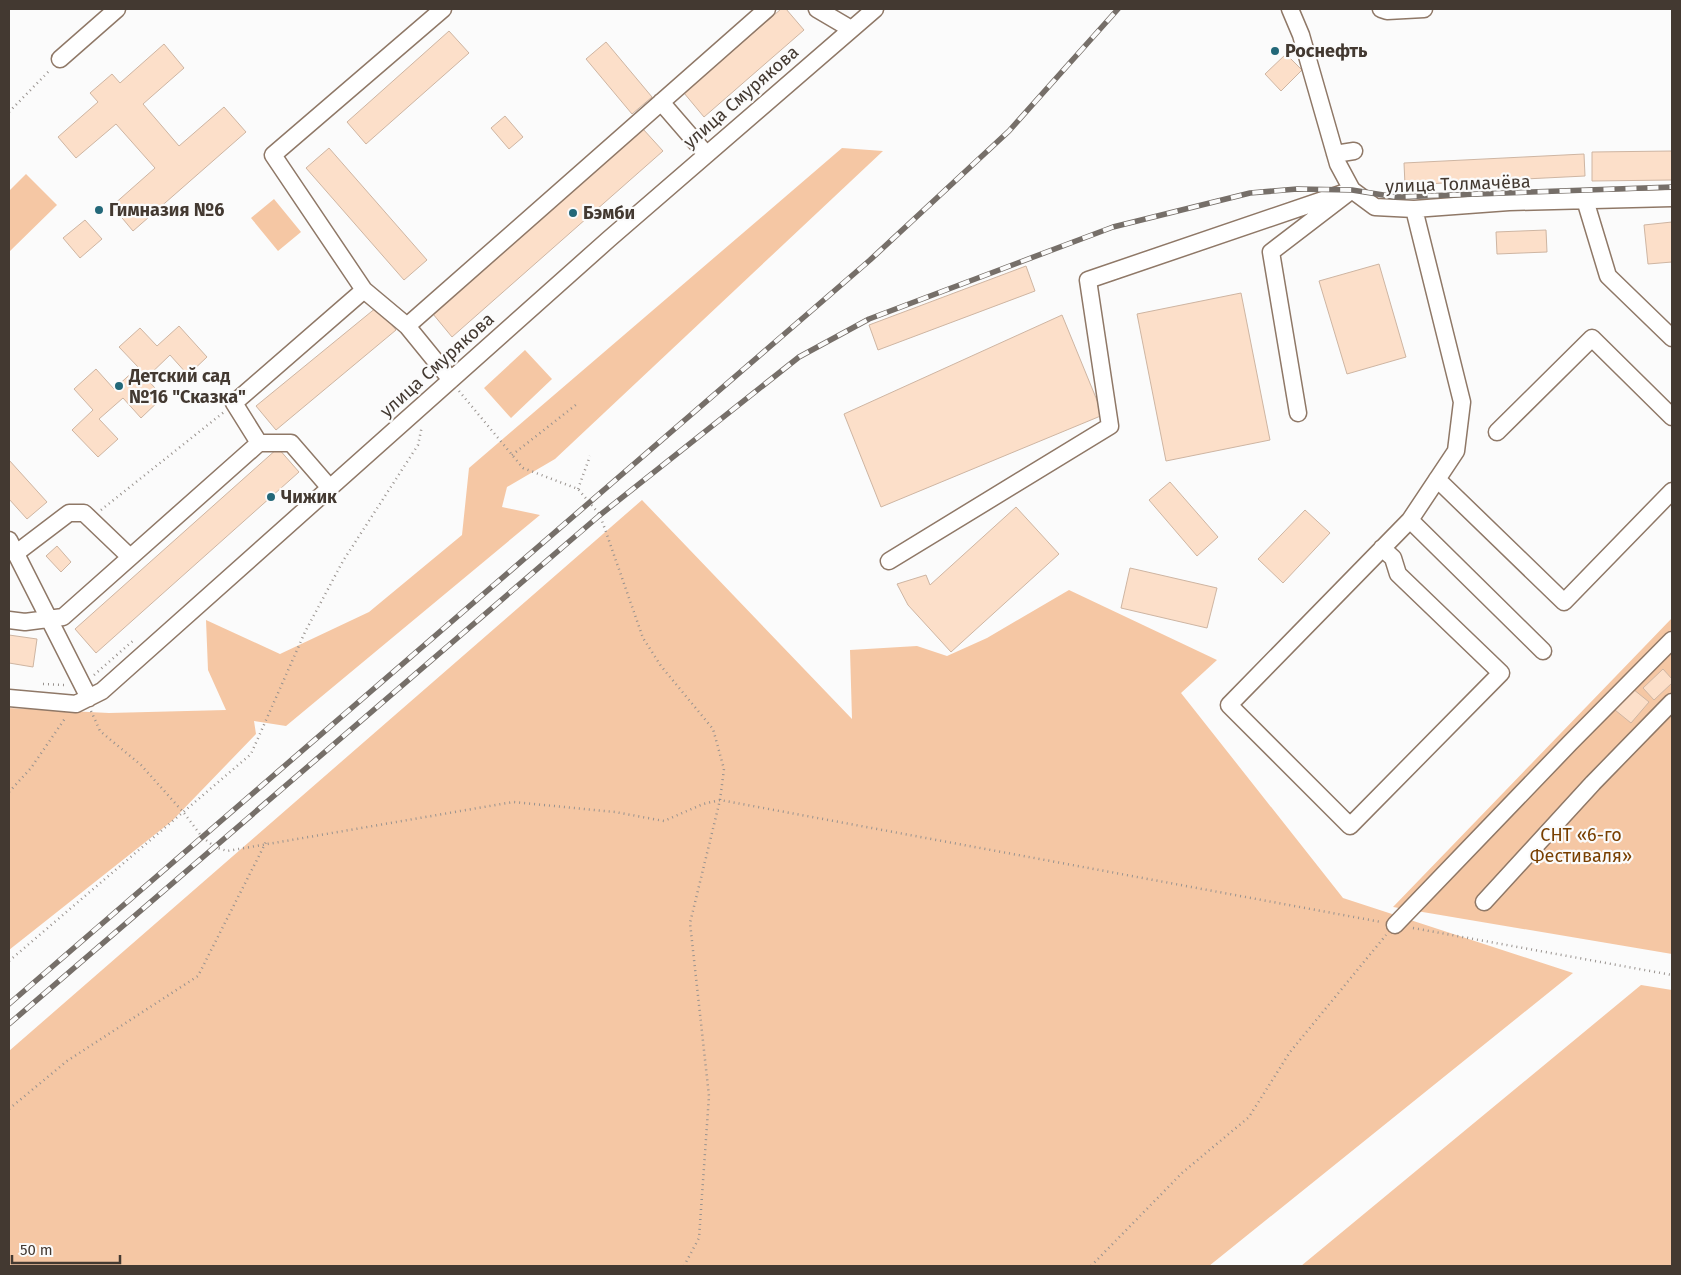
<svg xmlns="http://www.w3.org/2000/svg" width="1681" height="1275" viewBox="0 0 1681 1275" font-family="'Fira Sans',sans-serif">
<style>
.green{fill:#f5c7a4}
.building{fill:#fcdfc9;stroke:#ceb5a2}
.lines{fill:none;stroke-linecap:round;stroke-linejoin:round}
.minor-casing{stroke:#8f7867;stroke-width:19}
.path{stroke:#98928e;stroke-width:2.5;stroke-dasharray:1 4;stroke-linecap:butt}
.minor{stroke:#fff;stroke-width:16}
.rail-casing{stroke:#766f69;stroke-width:5.5}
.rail{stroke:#fbfbfb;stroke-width:4;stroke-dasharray:11;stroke-linecap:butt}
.poi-dot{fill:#236879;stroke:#fbfbfb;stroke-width:2}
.labels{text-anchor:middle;stroke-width:4.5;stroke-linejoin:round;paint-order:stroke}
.poi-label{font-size:18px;font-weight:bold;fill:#433931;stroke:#fbfbfb;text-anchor:start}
.street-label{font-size:18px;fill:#433931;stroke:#fbfbfb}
.park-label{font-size:18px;fill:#783f00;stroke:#fbfbfb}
</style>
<rect width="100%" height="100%" fill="#fbfbfb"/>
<path class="green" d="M 842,148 L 883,151 L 555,459 L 507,487 L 502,507 L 540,515 L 286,726 L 254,721 L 256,734 L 172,821 L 9,950 L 9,708 L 109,713 L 226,710 L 208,670 L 206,620 L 280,654 L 369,612 L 462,535 L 469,468 Z
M 26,174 L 57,205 L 9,252 L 9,191 Z
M 274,199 L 301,232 L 278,251 L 251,218 Z
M 525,350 L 552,379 L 511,418 L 484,388 Z
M 642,500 L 852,719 L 850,650 L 917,646 L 947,656 L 987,638 L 1069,590 L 1217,660 L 1181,693 L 1343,898 L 1573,973 L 1209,1266 L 9,1266 L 9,1051 Z
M 1672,618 L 1672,954 L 1393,907 Z
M 1641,985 L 1672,990 L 1672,1266 L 1301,1266 Z"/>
<path class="building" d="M 781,9 L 786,9 L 804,30 L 704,117 L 684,93 Z
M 449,31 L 469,53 L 366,144 L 347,122 Z
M 606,42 L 652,97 L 632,114 L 586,59 Z
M 164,44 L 184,68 L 143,104 L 179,146 L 224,107 L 246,132 L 133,231 L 112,206 L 155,168 L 116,124 L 76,158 L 58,137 L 98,102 L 90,93 L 112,74 L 120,83 Z
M 1286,54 L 1302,70 L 1281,91 L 1265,74 Z
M 505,116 L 523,137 L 509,149 L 491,128 Z
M 643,129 L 663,151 L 452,337 L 433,314 Z
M 329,148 L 427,260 L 404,280 L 306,168 Z
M 1672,151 L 1672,180 L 1592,181 L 1592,152 Z
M 1584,154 L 1585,176 L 1405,185 L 1404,163 Z
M 85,220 L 102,239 L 80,258 L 63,238 Z
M 1672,222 L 1672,262 L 1648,264 L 1644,225 Z
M 1546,230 L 1547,252 L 1497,254 L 1496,232 Z
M 1379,264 L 1406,357 L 1347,374 L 1319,281 Z
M 1026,266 L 1035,291 L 878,350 L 869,325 Z
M 1241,293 L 1270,440 L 1166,461 L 1137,314 Z
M 377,307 L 396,330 L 276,430 L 256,406 Z
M 1062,315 L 1103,415 L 881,507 L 844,414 Z
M 179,326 L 207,357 L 188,375 L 170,355 L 146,378 L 163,397 L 141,418 L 123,398 L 99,419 L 118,439 L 98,457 L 72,430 L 93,410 L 74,389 L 96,369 L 114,389 L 138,367 L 119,347 L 140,328 L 157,346 Z
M 278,448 L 299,472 L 96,653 L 75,629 Z
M 9,460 L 47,502 L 27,519 L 9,499 Z
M 1170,482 L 1218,537 L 1197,556 L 1149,500 Z
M 1016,507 L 1059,554 L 951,652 L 908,605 L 897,584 L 926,575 L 930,585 Z
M 1305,510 L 1330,533 L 1283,583 L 1258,559 Z
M 57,546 L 71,562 L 61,572 L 46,556 Z
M 1130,568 L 1217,588 L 1207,628 L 1121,608 Z
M 9,635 L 37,639 L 33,667 L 9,663 Z
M 1663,669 L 1672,679 L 1672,683 L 1654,700 L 1643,688 Z
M 1633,689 L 1649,702 L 1631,723 L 1615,710 Z"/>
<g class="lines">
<defs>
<path id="minor" d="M 443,9 L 273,155 L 364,290 L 407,326 L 767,9
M 817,9 L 851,29
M 1290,9 L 1301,35 L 1338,164 L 1352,190 L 1375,207 L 1414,209 L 1509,202 L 1672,198
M 1381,9 L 1387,11 L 1424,9
M 60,59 L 117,9
M 661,102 L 706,154
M 1335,154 L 1354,151
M 1585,200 L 1608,276 L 1672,338
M 407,326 L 451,380
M 1497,432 L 1592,338 L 1672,417
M 259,443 L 291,443 L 330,488
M 1437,479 L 1564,602 L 1672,491
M 1410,520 L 1543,651
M 9,540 L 89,698
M 1382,548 L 1393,558 L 1398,574 L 1501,673 L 1350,826 L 1229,705 L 1410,520 L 1456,451 L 1462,402 L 1414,209
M 15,554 L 69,513 L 84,513 L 130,557
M 889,561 L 1110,426 L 1088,280 L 1352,190 L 1271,252 L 1298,413
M 9,620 L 25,622 L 63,617 L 259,443 L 234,403 L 364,290
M 9,698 L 76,704 L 102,691 L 609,239 L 875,9
M 1484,902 L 1593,783 L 1672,702
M 1395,925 L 1570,743 L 1672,640"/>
</defs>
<use href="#minor" class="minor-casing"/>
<path class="path" d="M 9,112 L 50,70
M 459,391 L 523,468 L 578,489 L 600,515 L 643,638 L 661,666 L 713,729 L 724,769 L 720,800 L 690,923 L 709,1096 L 699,1238 L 684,1266
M 512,455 L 577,404
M 578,489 L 590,456
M 101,510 L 224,412
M 94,675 L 135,639
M 43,684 L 65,685
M 91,711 L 100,731 L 141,765 L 184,813 L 202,837 L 215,847 L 227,851 L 513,802 L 615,812 L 664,821 L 703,804 L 720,800 L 1381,922
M 9,792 L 31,768 L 66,717
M 1413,928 L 1672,975
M 9,961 L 251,754 L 305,632 L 343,561 L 418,445 L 422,426
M 9,1109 L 67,1061 L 198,976 L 266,842
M 1091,1266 L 1182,1173 L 1249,1117 L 1290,1052 L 1386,935"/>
<use href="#minor" class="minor"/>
<defs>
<path id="rail" d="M 9,1004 L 870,260 L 1009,131 L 1118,9
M 9,1024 L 600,515 L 799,357 L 869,319 L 1113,227 L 1250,193 L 1297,189 L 1352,190 L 1396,197 L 1672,187"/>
</defs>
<use href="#rail" class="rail-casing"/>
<use href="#rail" class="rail"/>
</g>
<g class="poi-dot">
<circle cx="1275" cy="51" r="5"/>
<circle cx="99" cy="210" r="5"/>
<circle cx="573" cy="213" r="5"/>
<circle cx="119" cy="386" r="5"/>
<circle cx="271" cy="497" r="5"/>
</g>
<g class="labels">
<g class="poi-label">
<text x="1285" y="57">Роснефть</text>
<text x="109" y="216">Гимназия №6</text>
<text x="583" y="219">Бэмби</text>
<text x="129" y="382">Детский сад<tspan x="129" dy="21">№16 "Сказка"</tspan></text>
<text x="281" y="503">Чижик</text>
</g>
<g class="street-label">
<text transform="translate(741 97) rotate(-41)" y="6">улица Смурякова</text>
<text transform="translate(1458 184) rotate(-2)" y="6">улица Толмачёва</text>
<text transform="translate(437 365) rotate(-42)" y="6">улица Смурякова</text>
</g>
<g class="park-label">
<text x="1581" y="841">СНТ «6-го<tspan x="1581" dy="21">Фестиваля»</tspan></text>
</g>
</g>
<rect width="1681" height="1275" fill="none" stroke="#433931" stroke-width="20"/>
<path d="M12 1255v8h108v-8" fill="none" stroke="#433931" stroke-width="2.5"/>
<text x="20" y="1255" font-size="15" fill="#433931" stroke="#fbfbfb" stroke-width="4" paint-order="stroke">50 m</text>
</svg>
